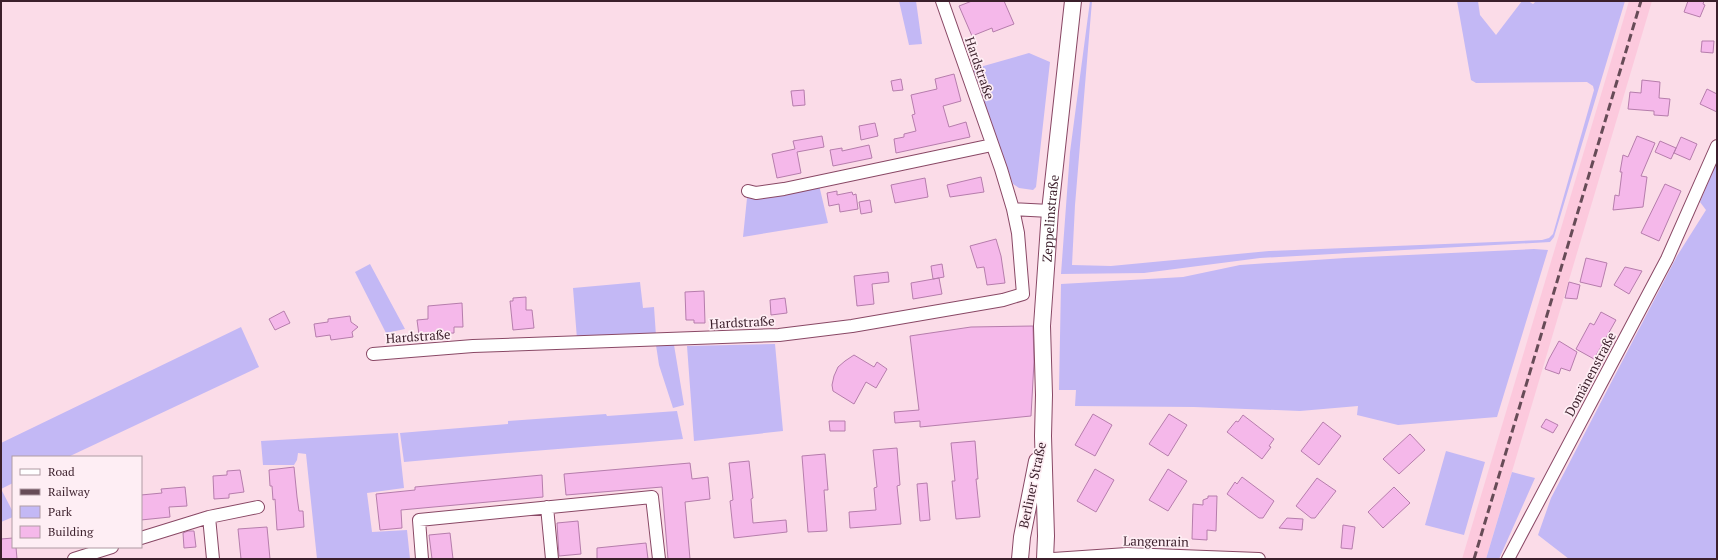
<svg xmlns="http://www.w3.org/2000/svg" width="1718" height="560" viewBox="0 0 1718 560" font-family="'PT Serif',serif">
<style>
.built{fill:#fcc9dd}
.green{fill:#c3b8f5}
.building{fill:#f5b8ea;stroke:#b67dac}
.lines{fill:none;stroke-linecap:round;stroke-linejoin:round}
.street-casing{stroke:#894865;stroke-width:14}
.secondary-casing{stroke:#894865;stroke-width:18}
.street{stroke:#fff;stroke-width:12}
.secondary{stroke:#fff;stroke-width:16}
.rail{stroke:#674b57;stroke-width:3;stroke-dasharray:8 4;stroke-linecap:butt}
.labels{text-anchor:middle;stroke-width:3.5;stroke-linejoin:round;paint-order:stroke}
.street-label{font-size:13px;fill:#3b1f2b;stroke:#feeef4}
</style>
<rect width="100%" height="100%" fill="#fbdce8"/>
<path class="built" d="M 1629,1 L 1652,1 L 1486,559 L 1462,559 Z"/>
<path class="green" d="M 899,1 L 916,1 L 922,44 L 909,45 Z
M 1090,1 L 1092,1 L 1075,205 L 1072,265 L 1111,266 L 1269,251 L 1542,240 L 1549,238 L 1553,234 L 1594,90 L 1593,86 L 1587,82 L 1476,83 L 1471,80 L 1457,1 L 1478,1 L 1480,15 L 1496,35 L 1522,1 L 1528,1 L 1533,4 L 1536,1 L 1625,1 L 1554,237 L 1550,242 L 1260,258 L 1144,273 L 1061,274 L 1070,152 Z
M 1029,53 L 1050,62 L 1036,187 L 1033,190 L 1019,188 L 1013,184 L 973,69 Z
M 1717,162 L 1717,559 L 1569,559 L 1538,535 L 1551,498 L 1677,256 L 1706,210 L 1700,202 Z
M 819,185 L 828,223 L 743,237 L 747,198 Z
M 1534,249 L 1548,250 L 1497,417 L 1398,425 L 1357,415 L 1358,406 L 1300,411 L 1194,407 L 1075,406 L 1076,390 L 1059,390 L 1061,284 L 1183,277 L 1240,265 L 1345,258 Z
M 370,264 L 405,329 L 386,333 L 355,272 Z
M 640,282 L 643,308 L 654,307 L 656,336 L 577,339 L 573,288 Z
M 241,327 L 259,367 L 68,457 L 13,457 L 13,483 L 1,489 L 13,512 L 13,517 L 1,522 L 1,443 Z
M 775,344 L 783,431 L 694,441 L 687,346 Z
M 656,345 L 674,345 L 684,405 L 673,408 L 659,365 Z
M 677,411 L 683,439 C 590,447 497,453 404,462 L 400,433 L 508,424 L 508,421 L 606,414 L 607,416 Z
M 398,433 L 404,488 L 367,493 L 372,532 L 407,530 L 410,559 L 317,559 L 306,454 L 298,453 L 297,460 L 294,465 L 263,465 L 261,441 Z
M 1446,451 L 1485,462 L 1464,535 L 1425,525 Z
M 1512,472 L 1535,478 L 1499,559 L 1486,559 Z"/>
<path class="building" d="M 972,1 L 1004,1 L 1014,24 L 993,32 L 992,28 L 972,36 L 959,6 Z
M 1688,1 L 1704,1 L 1703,4 L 1705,5 L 1700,17 L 1684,12 Z
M 1702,41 L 1714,41 L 1713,53 L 1701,52 Z
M 954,74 L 961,101 L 943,106 L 949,127 L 966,122 L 970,137 L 896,153 L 894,139 L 904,137 L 904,134 L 916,131 L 912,115 L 915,114 L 911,95 L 937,89 L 935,79 Z
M 901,79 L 903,90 L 893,91 L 891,81 Z
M 1642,80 L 1660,82 L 1659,98 L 1670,99 L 1668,116 L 1654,115 L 1654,111 L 1628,109 L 1630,92 L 1641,93 Z
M 1707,89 L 1717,94 L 1717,112 L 1700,104 Z
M 804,90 L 805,105 L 793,106 L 791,91 Z
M 875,123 L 878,136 L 861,140 L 859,126 Z
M 822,136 L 824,147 L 797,152 L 801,173 L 777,178 L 772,154 L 795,149 L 793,141 Z
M 1637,136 L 1655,143 L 1641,176 L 1647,177 L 1643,207 L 1613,210 L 1615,195 L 1619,196 L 1622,172 L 1620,172 L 1623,155 L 1628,157 Z
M 1681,137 L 1697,144 L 1690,160 L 1674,153 Z
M 1660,141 L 1676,148 L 1671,159 L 1655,152 Z
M 869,145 L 872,158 L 833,166 L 830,150 L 842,148 L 842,151 Z
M 981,177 L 984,192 L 950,197 L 947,185 Z
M 925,178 L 928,197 L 895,203 L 891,185 Z
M 1665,184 L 1681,191 L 1659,241 L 1641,233 Z
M 837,191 L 837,195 L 852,192 L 853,195 L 856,194 L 858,209 L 840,212 L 839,204 L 829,206 L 827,193 Z
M 870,200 L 872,212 L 861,214 L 859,202 Z
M 996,239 L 1001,256 L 1005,283 L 987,285 L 984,267 L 977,268 L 970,246 Z
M 1586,258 L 1607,263 L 1601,287 L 1580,282 Z
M 942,264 L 944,277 L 933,279 L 931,266 Z
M 1625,267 L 1642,271 L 1629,294 L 1614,285 Z
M 888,272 L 889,282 L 872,284 L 874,304 L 857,306 L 854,276 Z
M 939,278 L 942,294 L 913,299 L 911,283 Z
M 1569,282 L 1580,285 L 1577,299 L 1565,298 Z
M 704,291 L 705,323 L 694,323 L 694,320 L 686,320 L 685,292 Z
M 526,297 L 526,310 L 532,310 L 534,328 L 513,330 L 510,301 L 513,301 L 513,298 Z
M 785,298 L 787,313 L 771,315 L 770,300 Z
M 462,303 L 463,327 L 454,327 L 454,333 L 419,335 L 417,320 L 428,319 L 428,306 Z
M 284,311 L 290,323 L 275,330 L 269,319 Z
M 1601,312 L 1616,320 L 1594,359 L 1576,349 L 1590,323 L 1594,325 Z
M 350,316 L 351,322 L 358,327 L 352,332 L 353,337 L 331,340 L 330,335 L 316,337 L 314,324 L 328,322 L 328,319 Z
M 1033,326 L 1034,362 L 1031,416 L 920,427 L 920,421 L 895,423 L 894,412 L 919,410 L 910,336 L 971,327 Z
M 1559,341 L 1577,352 L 1570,371 L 1561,368 L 1559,374 L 1545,369 L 1549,359 Z
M 854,355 L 874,367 L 877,362 L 887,369 L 876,388 L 866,382 L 854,404 L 833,391 L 832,385 L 834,376 L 838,367 L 845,361 Z
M 1093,414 L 1112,425 L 1095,456 L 1075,445 Z
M 1169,414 L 1187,425 L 1168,456 L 1149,444 Z
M 1243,415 L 1274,439 L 1269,446 L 1271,447 L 1262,459 L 1227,432 L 1236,421 L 1238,422 Z
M 1546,419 L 1558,425 L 1553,433 L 1541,427 Z
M 829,421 L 845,421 L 845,431 L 830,431 Z
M 1323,422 L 1341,436 L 1319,465 L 1301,451 Z
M 1410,434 L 1425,450 L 1399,474 L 1383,459 Z
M 975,441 L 978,479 L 976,479 L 980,517 L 956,519 L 952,481 L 955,481 L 951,443 Z
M 897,448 L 900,485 L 897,486 L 901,524 L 850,528 L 849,512 L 876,510 L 874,488 L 877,487 L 873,450 Z
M 825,454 L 828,490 L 824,490 L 827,531 L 808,532 L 802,456 Z
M 749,461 L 753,498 L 751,499 L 753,523 L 786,520 L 787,532 L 734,538 L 730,501 L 733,500 L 729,463 Z
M 690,463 L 692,479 L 708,477 L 710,499 L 685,502 L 690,559 L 668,559 L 662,487 L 566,495 L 564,474 Z
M 294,467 L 297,497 L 299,511 L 303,511 L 304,527 L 277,530 L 275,499 L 273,500 L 272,486 L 270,486 L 269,470 Z
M 1095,469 L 1114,480 L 1096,512 L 1077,501 Z
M 1168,469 L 1187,481 L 1168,511 L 1149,500 Z
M 240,470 L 244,492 L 229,494 L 229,498 L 214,499 L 213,476 L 227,475 L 227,471 Z
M 542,475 L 543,497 L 401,510 L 402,528 L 380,530 L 376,494 L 415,490 L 415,487 Z
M 1242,477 L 1274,501 L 1263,518 L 1259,518 L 1227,494 L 1235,482 L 1237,484 Z
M 1317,478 L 1336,491 L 1315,518 L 1311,518 L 1296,506 Z
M 927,483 L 930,520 L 920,521 L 917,484 Z
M 185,487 L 187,506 L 169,507 L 170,517 L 141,520 L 141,495 L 162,493 L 161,489 Z
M 1394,487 L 1410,503 L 1383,528 L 1368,512 Z
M 1208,496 L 1217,496 L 1216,531 L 1207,530 L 1207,540 L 1192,539 L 1193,504 L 1203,505 L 1203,500 L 1208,498 Z
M 1287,518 L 1303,519 L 1302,530 L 1279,528 Z
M 578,521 L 581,554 L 559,556 L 557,523 Z
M 1343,525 L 1355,527 L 1352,549 L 1341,548 Z
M 267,527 L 270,559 L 241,559 L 238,529 Z
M 188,531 L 194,531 L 196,547 L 184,548 L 183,533 Z
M 450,533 L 453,559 L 432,559 L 429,535 Z
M 13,538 L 13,547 L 16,547 L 17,559 L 1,559 L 1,539 Z
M 646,543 L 648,559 L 597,559 L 597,548 Z"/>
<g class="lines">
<defs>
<path id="street" d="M 748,191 L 756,193 L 784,189 L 992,145
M 1013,209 L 1050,211
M 373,354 L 473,346 L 779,335 L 852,326 L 1003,300 L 1023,294 L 1018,233 L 1013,209 L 1001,169 L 942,1
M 547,507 L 552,559
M 209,517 L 213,559
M 141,538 L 209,517 L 258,507
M 74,559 L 112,547
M 422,559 L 419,520 L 652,497 L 659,559
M 1053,559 L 1127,554 L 1259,559
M 1508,559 L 1667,259 L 1717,146"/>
<g id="secondary">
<path d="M 1020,559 L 1022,537 L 1037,461"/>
<path id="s1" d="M 1045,559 L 1046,536 L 1043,436 L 1044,395 L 1042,326 L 1050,211 L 1073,1"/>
</g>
</defs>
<use href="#street" class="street-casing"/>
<use href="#secondary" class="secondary-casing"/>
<use href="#street" class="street"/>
<use href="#secondary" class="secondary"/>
<path class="rail" d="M 1474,559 L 1641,1"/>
</g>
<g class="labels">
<g class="street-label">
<text transform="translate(980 68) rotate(71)" y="5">Hardstraße</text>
<text dy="5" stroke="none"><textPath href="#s1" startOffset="341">Zeppelinstraße</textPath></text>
<text transform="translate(742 322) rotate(-3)" y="5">Hardstraße</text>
<text transform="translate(418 336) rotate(-4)" y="5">Hardstraße</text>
<text transform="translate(1590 374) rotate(-62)" y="5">Domänenstraße</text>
<text transform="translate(1032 485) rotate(-78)" y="5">Berliner Straße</text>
<text transform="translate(1156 541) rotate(1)" y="5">Langenrain</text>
</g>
</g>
<rect width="1718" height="560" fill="none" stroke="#3b1f2b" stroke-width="4"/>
<rect x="12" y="456" width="130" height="92" fill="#feeef4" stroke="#b09ba4"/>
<rect x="20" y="469" width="20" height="6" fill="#ffffff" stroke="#b09ba4"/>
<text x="48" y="476" font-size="12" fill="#3b1f2b">Road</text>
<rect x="20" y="489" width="20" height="6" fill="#674b57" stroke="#b09ba4"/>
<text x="48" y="496" font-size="12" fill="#3b1f2b">Railway</text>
<rect x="20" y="506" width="20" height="12" fill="#c3b8f5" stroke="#b09ba4"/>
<text x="48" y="516" font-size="12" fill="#3b1f2b">Park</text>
<rect x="20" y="526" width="20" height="12" fill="#f5b8ea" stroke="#b09ba4"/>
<text x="48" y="536" font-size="12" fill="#3b1f2b">Building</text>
</svg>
